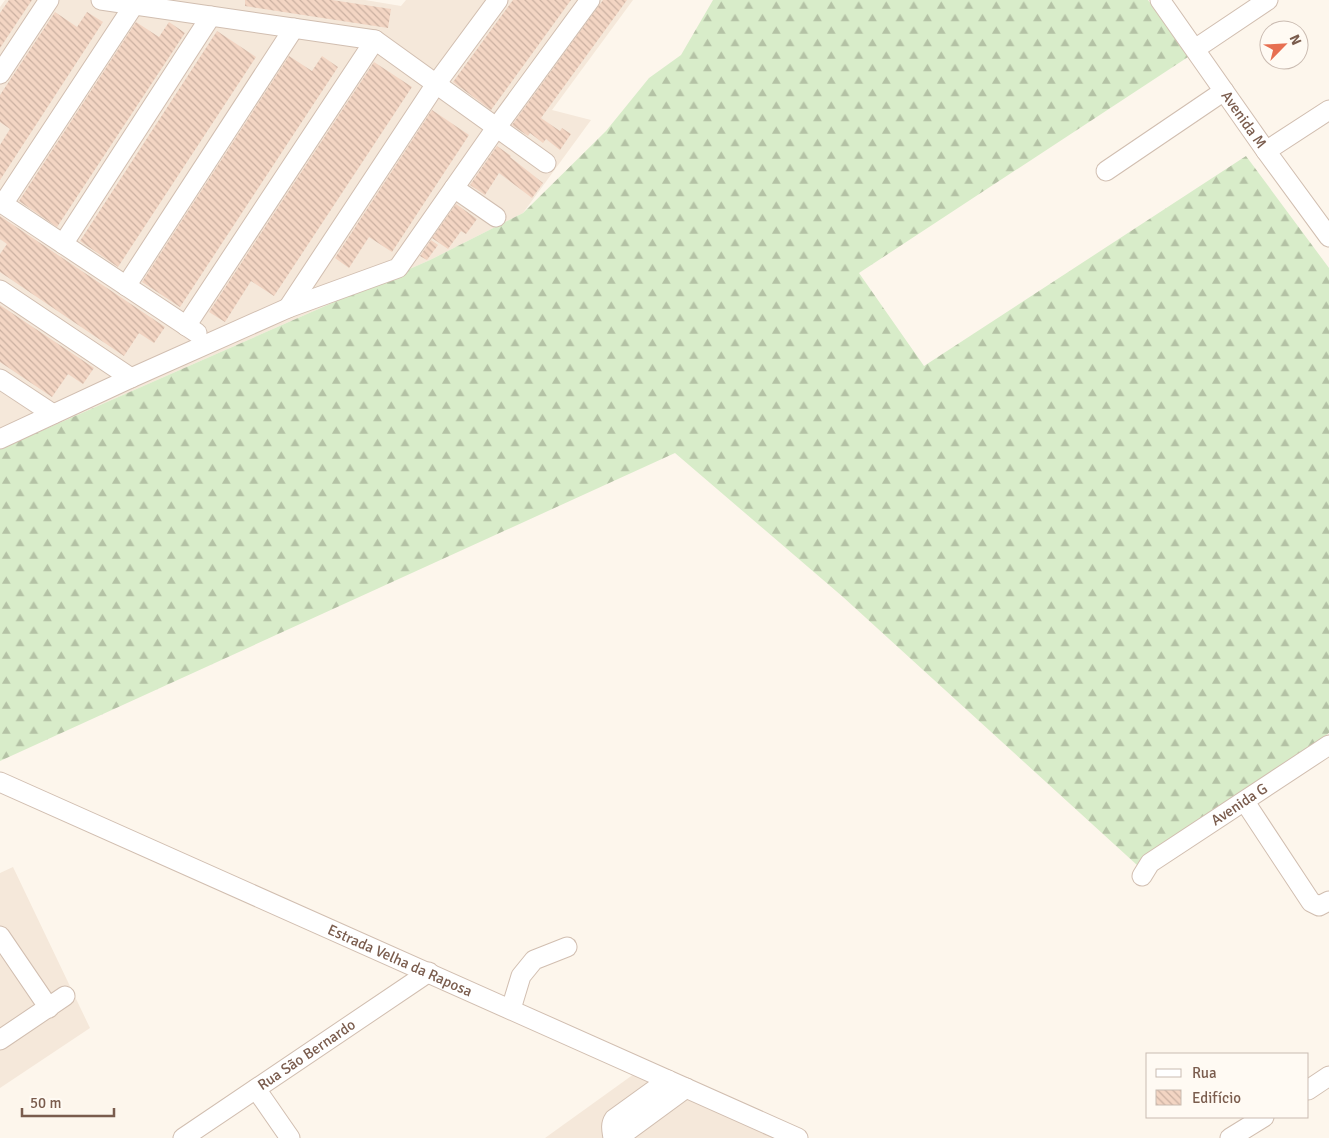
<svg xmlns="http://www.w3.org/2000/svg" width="1329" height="1138" viewBox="0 0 1329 1138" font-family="Signika,sans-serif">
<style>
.residential{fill:#f5e8da}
.forest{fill:url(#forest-firs)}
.building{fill:url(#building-back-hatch)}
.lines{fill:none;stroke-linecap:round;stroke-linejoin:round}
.minor-casing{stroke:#d1beb0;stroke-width:21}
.minor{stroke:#fff;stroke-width:19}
.labels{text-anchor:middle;stroke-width:5;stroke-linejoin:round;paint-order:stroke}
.street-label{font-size:15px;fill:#7a5c4d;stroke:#fffaf3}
</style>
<defs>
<pattern id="forest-firs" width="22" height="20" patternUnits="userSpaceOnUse" patternTransform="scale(1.25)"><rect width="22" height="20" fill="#d8ecc9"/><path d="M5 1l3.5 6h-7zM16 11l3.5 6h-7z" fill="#b4c2a5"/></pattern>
<pattern id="building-back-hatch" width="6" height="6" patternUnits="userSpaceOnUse" patternTransform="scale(1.25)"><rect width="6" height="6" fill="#f3d5c3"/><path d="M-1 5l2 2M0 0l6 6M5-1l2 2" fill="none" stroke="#cab0a1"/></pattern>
</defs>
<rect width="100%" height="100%" fill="#fdf6ec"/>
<path class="residential" d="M 5,0 L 365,0 L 401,6 L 406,0 L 633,0 L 552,110 L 591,120 L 523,213 L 430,260 L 0,449 L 0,7 Z
M 13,867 L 90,1028 L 0,1088 L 0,873 Z
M 634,1074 L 783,1138 L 545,1138 Z"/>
<path class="forest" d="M 713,0 L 1148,0 L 1188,57 L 859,273 L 924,366 L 1246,156 L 1329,268 L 1329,733 L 1137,865 L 843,597 L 675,453 L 0,761 L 0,449 L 430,260 L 523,213 L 606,131 L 649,78 L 681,55 Z"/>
<path class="building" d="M 9,0 L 32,0 L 0,48 L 0,13 Z
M 245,0 L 332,0 L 391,9 L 388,28 L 245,6 Z
M 513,0 L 571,0 L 491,110 L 453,82 Z
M 603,0 L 627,0 L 541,118 L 560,131 L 562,128 L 571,134 L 560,150 L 546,139 L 543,143 L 530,133 L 528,136 L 512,125 Z
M 55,12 L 77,27 L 87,12 L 103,22 L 0,180 L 0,145 L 10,129 L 0,122 L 0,95 Z
M 136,22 L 159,37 L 169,22 L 185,33 L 57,227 L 19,201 Z
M 217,31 L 256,57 L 118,267 L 80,241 Z
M 289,56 L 312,71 L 322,56 L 338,67 L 180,307 L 142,282 Z
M 374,62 L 412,87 L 274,296 L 251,281 L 225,322 L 209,312 Z
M 432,110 L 469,135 L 392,252 L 369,237 L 349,268 L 335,258 Z
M 497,146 L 511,156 L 510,157 L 543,183 L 532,198 L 499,173 L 485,195 L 470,185 Z
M 456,204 L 477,219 L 466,234 L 461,231 L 448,249 L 432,238 Z
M 0,216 L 165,327 L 154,343 L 139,333 L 124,356 L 0,272 L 0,254 L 7,244 L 0,239 Z
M 431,240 L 438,245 L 427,260 L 420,256 Z
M 0,305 L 94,368 L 83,384 L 68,374 L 52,397 L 0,362 Z"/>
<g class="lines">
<defs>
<g id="minor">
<path d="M 101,0 L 375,40 L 546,163"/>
<path id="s1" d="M 1160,0 L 1266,151 L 1329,237"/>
<path d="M 1195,49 L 1268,0"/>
<path d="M 0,74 L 49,0"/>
<path d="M 1266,151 L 1329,110"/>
<path d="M 1106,171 L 1224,91"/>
<path d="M 454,188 L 496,217"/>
<path d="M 0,202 L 197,333"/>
<path d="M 3,204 L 134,5"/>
<path d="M 63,244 L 211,16"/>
<path d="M 126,286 L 294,28"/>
<path d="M 0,290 L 131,378"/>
<path d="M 288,308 L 436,84 L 498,0"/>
<path d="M 186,326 L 375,40"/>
<path d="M 0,379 L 53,414"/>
<path d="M 0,439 L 131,378 L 288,308 L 398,268 L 496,128 L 590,0"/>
<path id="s2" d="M 0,782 L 798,1138"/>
<path d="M 1245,802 L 1311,902 L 1319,906 L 1329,901"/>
<path id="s3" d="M 1142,876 L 1150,863 L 1329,745"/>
<path d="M 0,936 L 49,1008"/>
<path d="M 511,1009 L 521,976 L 534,960 L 567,947"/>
<path d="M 0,1040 L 65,996"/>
<path d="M 256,1089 L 290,1138"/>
<path d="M 1308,1090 L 1329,1076"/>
<path id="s4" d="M 183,1138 L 429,972"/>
<path d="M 613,1138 C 612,1131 610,1125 614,1119 L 668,1080"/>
<path d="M 618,1138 L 686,1088"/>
<path d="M 1230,1138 L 1264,1117"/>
</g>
</defs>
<use href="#minor" class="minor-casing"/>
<use href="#minor" class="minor"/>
</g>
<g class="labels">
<g class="street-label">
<text dy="5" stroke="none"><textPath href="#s1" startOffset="146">Avenida M</textPath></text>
<text dy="5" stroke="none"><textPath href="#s3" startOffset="122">Avenida G</textPath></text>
<text dy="5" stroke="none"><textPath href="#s2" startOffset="438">Estrada Velha da Raposa</textPath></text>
<text dy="5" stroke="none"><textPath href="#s4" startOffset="149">Rua São Bernardo</textPath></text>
</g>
</g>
<rect x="1146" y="1053" width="162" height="65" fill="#fffaf3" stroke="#cabbb1"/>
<rect x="1156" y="1069" width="25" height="8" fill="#ffffff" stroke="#cabbb1"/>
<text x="1192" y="1078" font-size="15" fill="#7a5c4d">Rua</text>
<rect x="1156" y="1090" width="25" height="15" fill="url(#building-back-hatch)" stroke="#cabbb1"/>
<text x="1192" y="1103" font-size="15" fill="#7a5c4d">Edifício</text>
<g transform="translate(1284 45) rotate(66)"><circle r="24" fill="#fffaf3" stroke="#cabbb1"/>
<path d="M0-4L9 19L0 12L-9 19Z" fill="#e76f51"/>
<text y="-8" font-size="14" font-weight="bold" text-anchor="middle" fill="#7a5c4d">N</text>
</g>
<path d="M22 1108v8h92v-8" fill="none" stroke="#7a5c4d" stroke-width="2.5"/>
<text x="30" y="1108" font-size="15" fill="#7a5c4d" stroke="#fffaf3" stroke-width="4" paint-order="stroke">50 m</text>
</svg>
